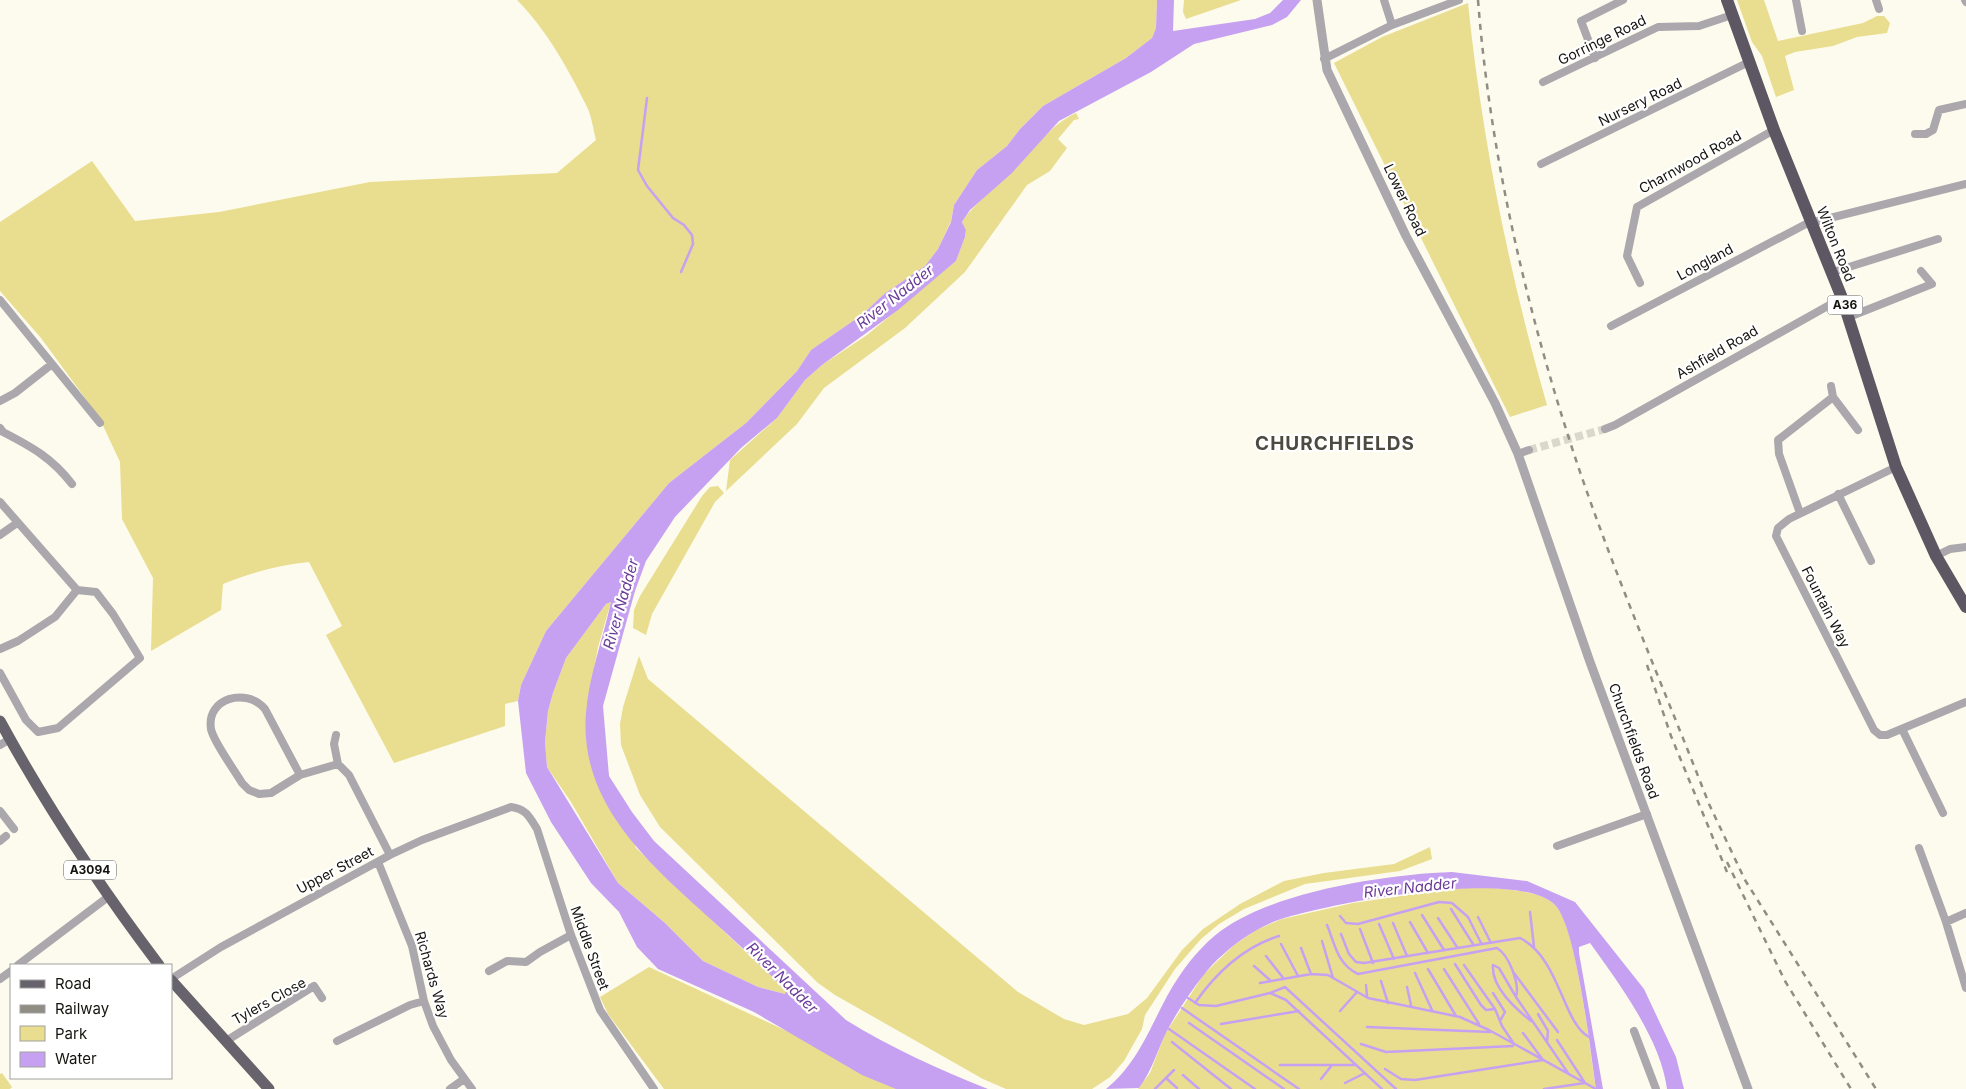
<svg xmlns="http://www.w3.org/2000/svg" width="1966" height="1089" viewBox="0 0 1966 1089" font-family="Inter,sans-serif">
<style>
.green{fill:#e9dd90}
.water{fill:#c6a1f1;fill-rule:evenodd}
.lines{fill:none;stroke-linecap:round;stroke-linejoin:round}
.stream{stroke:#c6a1f1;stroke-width:2.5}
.minor-tunnel{stroke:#dad8cc;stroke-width:8;stroke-dasharray:8 4;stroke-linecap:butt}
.minor{stroke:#aaa7ad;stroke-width:8}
.tertiary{stroke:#aaa7ad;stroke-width:9}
.primary{stroke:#67636d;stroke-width:11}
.trunk{stroke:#5c5762;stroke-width:12}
.rail{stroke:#8f8d84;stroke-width:2.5;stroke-dasharray:6 6;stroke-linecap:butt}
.labels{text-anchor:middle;stroke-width:4.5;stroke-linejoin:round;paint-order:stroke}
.shield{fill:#fff;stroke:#5b5a57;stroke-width:1}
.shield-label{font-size:12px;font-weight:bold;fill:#15140f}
.street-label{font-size:14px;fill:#15140f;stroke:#fff}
.water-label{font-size:15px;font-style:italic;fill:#6b3b98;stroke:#fff}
.district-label{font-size:19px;font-weight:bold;letter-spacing:1px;fill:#4d4b40;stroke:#fff}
</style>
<rect width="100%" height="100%" fill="#fdfbed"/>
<path class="green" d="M 517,0 L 1157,0 L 1156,28 L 1152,38 L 1126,58 L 1043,106 L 1020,129 L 1007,146 L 977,170 L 954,205 L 951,221 L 938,249 L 925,266 L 884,294 L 863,314 L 811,350 L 797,371 L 746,423 L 669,483 L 546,631 L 521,685 L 518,701 L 505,704 L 505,726 L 394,763 L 326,635 L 342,626 L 309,562 C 278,565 251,573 223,584 L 221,610 L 151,651 L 153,578 L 122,519 L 120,462 L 99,417 L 41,338 L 0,291 L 0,222 L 92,161 L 135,221 L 219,212 L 370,182 L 557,173 L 596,140 C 593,129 592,117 587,107 C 569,70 546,29 517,0 Z
M 1184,0 L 1241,0 L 1186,19 L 1183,12 Z
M 1737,0 L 1764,0 L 1778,41 L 1863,23 L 1877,16 L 1884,16 L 1890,23 L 1887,33 L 1857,37 L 1833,46 L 1795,52 L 1785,56 L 1794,90 L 1776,97 L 1762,56 L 1752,42 Z
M 1468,3 C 1482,139 1509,273 1547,405 L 1510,417 L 1334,63 L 1382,37 Z
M 1076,113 L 1079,119 L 1074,120 L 1058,139 L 1067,148 L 1050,171 L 1027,185 L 965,272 L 905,328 L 824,388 L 797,424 L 726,491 L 730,460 L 777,418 L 805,380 L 822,365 L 867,335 L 956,261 L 965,237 L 966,230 L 962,222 C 975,202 994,190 1011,173 C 1033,152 1048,126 1076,113 Z
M 718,486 L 724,493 L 715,502 L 652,614 L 646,635 L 633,628 L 634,610 L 640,596 L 702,496 L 710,487 Z
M 611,602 L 598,647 L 586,715 L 636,848 L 786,990 L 785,994 L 758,987 L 703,961 L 665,923 L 618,883 L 571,802 L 547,767 L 545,742 L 548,711 L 553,693 L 566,658 L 606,604 Z
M 639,656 L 648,679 L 1018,992 L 1064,1019 L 1084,1025 L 1128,1014 L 1147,998 L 1182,950 L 1203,929 L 1240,904 L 1284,881 L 1324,873 L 1394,864 L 1430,847 L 1432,859 L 1400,871 L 1305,884 L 1244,909 L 1219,924 L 1201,939 L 1175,969 L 1145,1015 L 1142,1029 L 1124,1061 L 1110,1077 L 1092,1089 L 1006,1089 L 983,1079 L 835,995 L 818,983 L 660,827 L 640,795 L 621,745 L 620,724 L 623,707 Z
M 1483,887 C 1503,890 1541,889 1556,906 C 1577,929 1590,1053 1596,1089 L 1138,1089 L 1150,1073 L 1165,1034 L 1204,974 L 1233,946 L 1256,930 L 1282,919 L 1353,903 L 1450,889 Z
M 649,967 L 911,1089 L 664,1089 L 608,1014 L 600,997 Z
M 2,1073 L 12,1087 L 10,1089 L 0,1089 L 0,1074 Z"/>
<path class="water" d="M 1157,0 L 1174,0 L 1173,31 L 1255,19 L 1270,13 L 1283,0 L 1301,0 L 1287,17 L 1272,25 L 1194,44 L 1151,72 L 1059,121 L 1012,173 L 970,210 L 962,222 L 966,230 L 965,237 L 956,261 L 898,310 L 822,365 L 805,380 L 777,418 L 741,448 L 675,517 L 646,561 L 635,591 L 603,706 L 609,776 L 632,812 L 654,841 L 846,1020 C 891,1048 938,1069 988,1089 L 896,1089 L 862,1075 L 754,1012 L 658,969 L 637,947 L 619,912 L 591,883 L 551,822 L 526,773 L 518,701 L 521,685 L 546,631 L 669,483 L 746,423 L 797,371 L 811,350 L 863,314 L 884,294 L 925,266 L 938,249 L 951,222 L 954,205 L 977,170 L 1007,146 L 1020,129 L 1043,106 L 1126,58 L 1152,38 L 1156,28 ZM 611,602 C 603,639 589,675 586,713 C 578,811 662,874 725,932 C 746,951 766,971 786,990 L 785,994 L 758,987 L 703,961 L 665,923 L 618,883 L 547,767 L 545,742 L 548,711 L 553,693 L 566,658 L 606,604 Z
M 1452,872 L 1527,881 L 1575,902 L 1644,989 L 1676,1057 L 1684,1089 L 1667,1089 C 1661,1040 1619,983 1590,943 L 1579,947 L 1579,953 L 1603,1089 L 1596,1089 C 1591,1055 1576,925 1555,905 C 1516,867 1331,903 1281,919 C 1257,927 1236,942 1218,959 C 1201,975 1173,1017 1164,1037 C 1156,1055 1151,1072 1139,1088 L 1106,1089 C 1145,1057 1153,1014 1180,975 C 1192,957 1210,937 1228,926 C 1281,891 1388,874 1452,872 Z"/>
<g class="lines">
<path class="stream" d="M 647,98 L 638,170 L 647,186 L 673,218 L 684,225 L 692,235 L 693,244 L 681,272
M 1451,909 L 1473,944
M 1530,912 L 1534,947
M 1422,915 L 1444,950
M 1340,916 L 1346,923 L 1358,924 L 1439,902 L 1452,903 L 1468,917 L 1481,943
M 1478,917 L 1490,941
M 1438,918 L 1457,947
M 1410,922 L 1428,953
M 1393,923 L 1407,956
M 1379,924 L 1394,959
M 1327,925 C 1335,944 1337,964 1358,974 L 1497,948 C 1509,955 1520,984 1516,997 L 1568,1073
M 1360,929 L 1373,963
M 1341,934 L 1349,954 L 1356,962 L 1364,963 L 1520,938 C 1560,958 1563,1024 1589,1037
M 1322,941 L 1333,978
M 1281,944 L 1298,976
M 1301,948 L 1311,974
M 1266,956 L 1284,979
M 1455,964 L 1481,1005 L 1486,1010 L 1495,1009 L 1502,1026 L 1514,1044
M 1464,965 L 1495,1009
M 1254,966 L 1271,981
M 1428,969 L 1456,1016
M 1444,969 L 1479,1024
M 1415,973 L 1432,1010
M 1514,973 L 1558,1032
M 1381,981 L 1388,1003
M 1260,983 L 1311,974 L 1328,975 L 1368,998 L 1460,1017 L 1489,1030 L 1596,1089
M 1366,985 L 1367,996
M 1407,987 L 1411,1005
M 1270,993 L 1285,987 L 1396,1089
M 1493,993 L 1505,1012 L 1500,1021
M 1516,997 L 1499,968 L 1493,965 C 1491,987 1515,1008 1531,1021
M 1188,998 L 1199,1005 L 1216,1006 L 1270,993 L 1286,1000 L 1382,1089
M 1195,1003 C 1216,973 1244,947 1279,936
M 1182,1008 L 1299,1089
M 1340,1011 L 1357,992
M 1538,1014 L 1548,1031 L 1547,1042
M 1189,1023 L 1284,1089
M 1221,1024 L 1299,1011
M 1367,1027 L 1490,1032
M 1169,1029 L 1255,1089
M 1172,1042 L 1231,1089
M 1361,1044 L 1386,1052 L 1513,1046
M 1280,1065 L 1356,1065
M 1385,1069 L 1401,1079 L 1415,1080 L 1543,1060 L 1523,1033
M 1183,1075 L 1199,1089
M 1166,1078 L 1177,1088
M 1321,1079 L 1332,1065
M 1345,1083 L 1365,1073
M 1155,1089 L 1174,1070
M 1544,1089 L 1585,1083 L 1557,1040"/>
<path class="minor-tunnel" d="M 1529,450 L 1605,429"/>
<path class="minor" d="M 1384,0 L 1392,25
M 1796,0 L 1802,31
M 1876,0 L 1879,9
M 1965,0 L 1966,2
M 1595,58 L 1581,21 L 1623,0
M 1324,59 L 1392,25 L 1459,0
M 1543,82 L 1658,27 L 1699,26 L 1732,15
M 1915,134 L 1926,134 L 1933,130 L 1939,110 L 1966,104
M 1541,164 L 1749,62
M 1833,272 L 1938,239
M 1640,283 L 1627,256 L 1637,207 L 1774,130
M 0,300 L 100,423
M 1849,317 L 1932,284 L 1921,271
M 1611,326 L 1806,224 L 1966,184
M 1833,397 L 1858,430
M 0,401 L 15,393 L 52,364
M 0,428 L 3,432 C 32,447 52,458 72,484
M 1605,429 L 1615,425 L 1842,298
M 1518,454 L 1529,450
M 1896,467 L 1789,519 L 1778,528 L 1776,536 L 1874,730 L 1880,735 L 1887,735 L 1966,702
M 1838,494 L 1871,561
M 0,502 L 77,590
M 1800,513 L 1779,454 L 1778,440 L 1833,397 L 1831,386
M 0,535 L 17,523
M 1936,556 L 1950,549 L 1966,547
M 0,649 L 18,641 L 55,617 L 77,590
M 0,673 L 26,720 L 38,732 L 58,728 L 140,658 L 113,614 L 96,592 L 77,590
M 1902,729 L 1943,813
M 336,735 L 334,744 L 338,764 L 349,775 L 390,855
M 0,745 L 10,739
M 300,775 L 265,709 C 246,687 206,698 211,729 C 213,741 235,771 242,783 L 249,790 L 259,794 L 271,793 L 300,775 L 338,764
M 0,811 L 14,829
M 0,841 L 6,836
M 1557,846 L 1647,814
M 1919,848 L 1946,922 L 1966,988
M 378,862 L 412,946 L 424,1001 L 433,1026 L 451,1060 L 472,1089
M 1946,922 L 1966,913
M 18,965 L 108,897
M 489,971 L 507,961 L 526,962 L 540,952 L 571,935
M 0,979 L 11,971
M 171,979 L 221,947 L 390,855 L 422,840 L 511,807 C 526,809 529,816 537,829 L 571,935 L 600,1010 L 654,1089
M 1634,1031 L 1656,1089
M 226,1041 L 314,986 L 322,998
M 337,1041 L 410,1005 L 424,1001
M 450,1089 L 464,1079"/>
<path class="tertiary" d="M 1317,0 L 1327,70 L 1406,236 L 1495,403 L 1518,454 L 1590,662 L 1748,1089"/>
<path class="primary" d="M 0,721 C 47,807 100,887 159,965
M 171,980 L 269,1089"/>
<path class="trunk" d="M 1727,0 L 1774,130 L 1842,298 L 1896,467 L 1936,556 L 1966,607"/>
<path class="rail" d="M 1478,0 C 1490,154 1526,307 1574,454 C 1613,572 1664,688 1709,804 L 1745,880 L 1876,1089
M 1647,665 L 1671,736 L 1727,872
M 1727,862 L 1785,981 L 1851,1089"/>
</g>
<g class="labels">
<g class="shield">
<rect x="1827.5" y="295.5" width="35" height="19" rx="4"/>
<rect x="64" y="860.5" width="52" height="19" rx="4"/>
</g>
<g class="shield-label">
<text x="1845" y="309">A36</text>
<text x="90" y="874">A3094</text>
</g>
<g class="street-label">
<text transform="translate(1602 40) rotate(-26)" y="5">Gorringe Road</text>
<text transform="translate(1640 102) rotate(-26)" y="5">Nursery Road</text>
<text transform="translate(1690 162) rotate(-29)" y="5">Charnwood Road</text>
<text transform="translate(1405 200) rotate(64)" y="5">Lower Road</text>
<text transform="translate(1836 244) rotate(68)" y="5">Wilton Road</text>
<text transform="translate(1705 262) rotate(-28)" y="5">Longland</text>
<text transform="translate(1717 352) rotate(-30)" y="5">Ashfield Road</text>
<text transform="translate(1826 607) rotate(63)" y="5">Fountain Way</text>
<text transform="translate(1634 741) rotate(70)" y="5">Churchfields Road</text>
<text transform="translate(335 870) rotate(-28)" y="5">Upper Street</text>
<text transform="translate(590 948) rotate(70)" y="5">Middle Street</text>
<text transform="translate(432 975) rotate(74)" y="5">Richards Way</text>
<text transform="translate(269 1001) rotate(-29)" y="5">Tylers Close</text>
</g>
<g class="water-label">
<text transform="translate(895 297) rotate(-38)" y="5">River Nadder</text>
<text transform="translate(621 604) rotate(-74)" y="5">River Nadder</text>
<text transform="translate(1410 888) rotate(-6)" y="5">River Nadder</text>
<text transform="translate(782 978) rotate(45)" y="5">River Nadder</text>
</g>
<g class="district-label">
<text x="1335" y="450">CHURCHFIELDS</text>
</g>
</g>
<rect x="10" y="964" width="162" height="115" fill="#ffffff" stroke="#a1a19f"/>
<rect x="20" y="980" width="25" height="8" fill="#67636d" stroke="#a1a19f"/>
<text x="55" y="989" font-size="15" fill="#15140f">Road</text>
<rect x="20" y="1005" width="25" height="8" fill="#8f8d84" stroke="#a1a19f"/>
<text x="55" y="1014" font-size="15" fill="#15140f">Railway</text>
<rect x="20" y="1026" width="25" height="15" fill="#e9dd90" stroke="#a1a19f"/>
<text x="55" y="1039" font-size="15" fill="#15140f">Park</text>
<rect x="20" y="1052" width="25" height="15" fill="#c6a1f1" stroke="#a1a19f"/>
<text x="55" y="1064" font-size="15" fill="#15140f">Water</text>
</svg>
